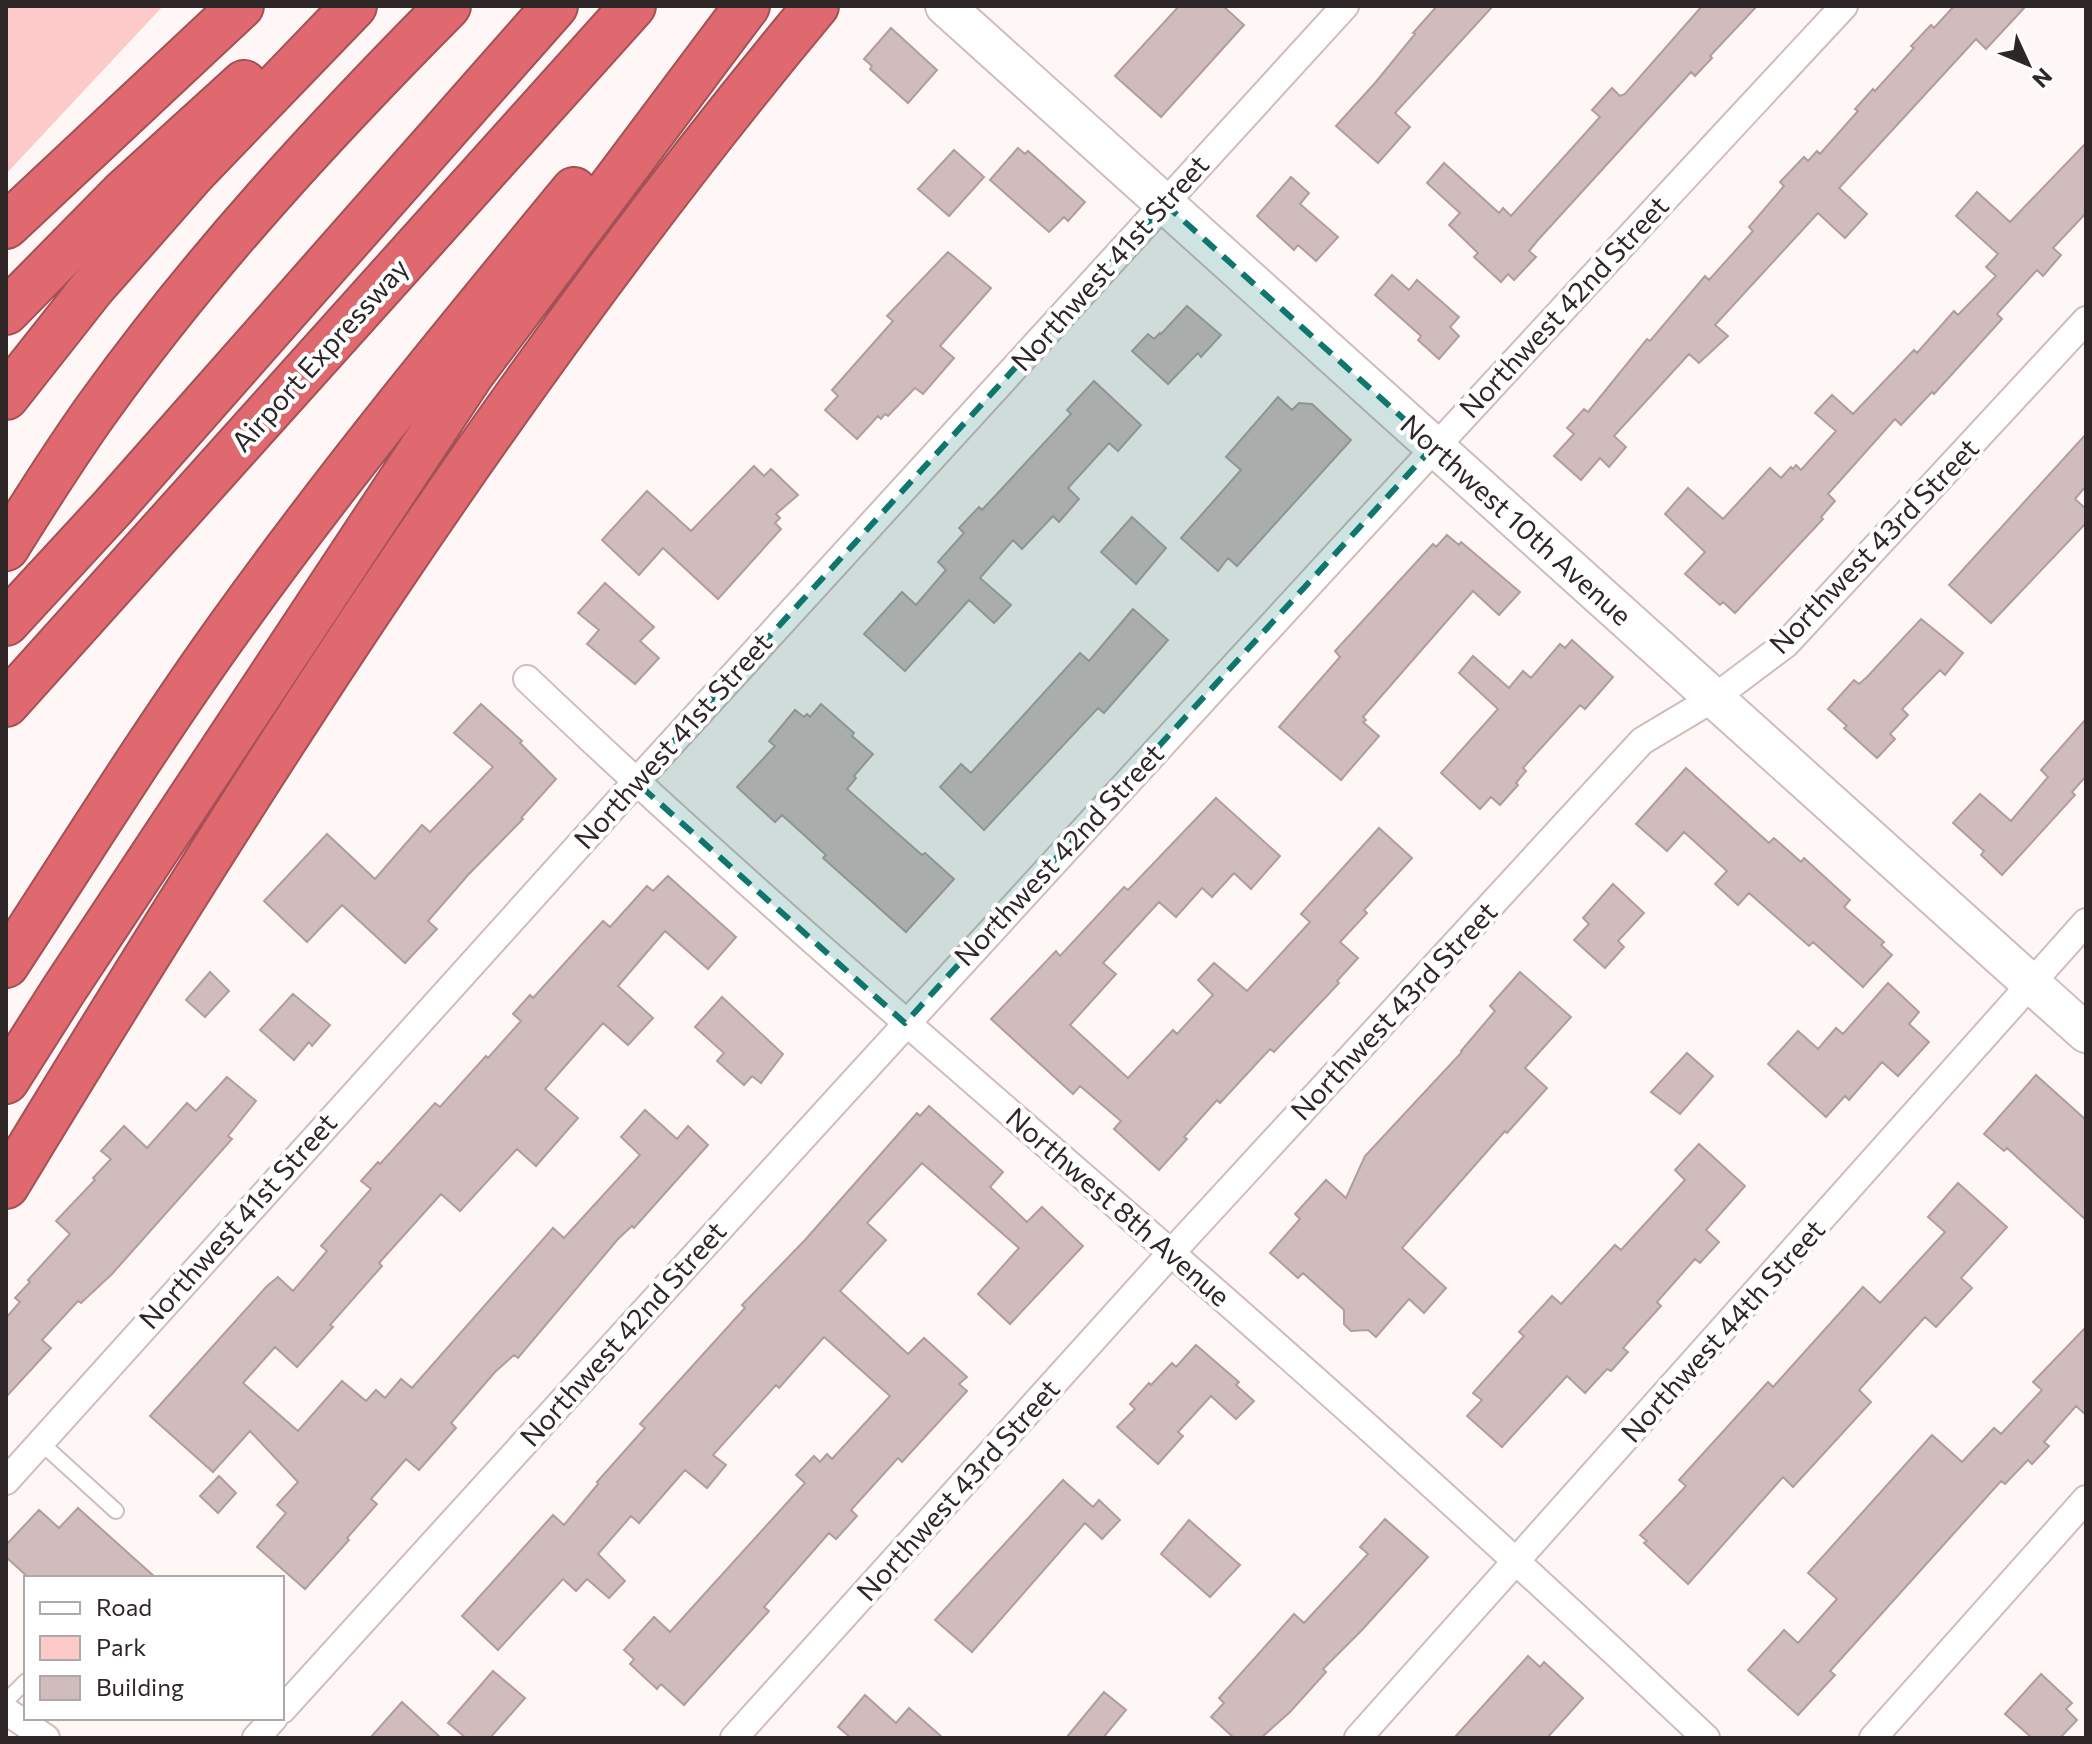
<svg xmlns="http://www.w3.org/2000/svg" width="2092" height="1744" viewBox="0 0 2092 1744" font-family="Commissioner,sans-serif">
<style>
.green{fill:#fccac9}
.building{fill:#d0bcbc;stroke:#b09d9c;stroke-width:2}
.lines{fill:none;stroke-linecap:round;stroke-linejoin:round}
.lane-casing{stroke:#d0bcbc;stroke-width:18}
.street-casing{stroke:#d0bcbc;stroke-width:30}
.secondary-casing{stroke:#d0bcbc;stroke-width:42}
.highway-casing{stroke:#a25256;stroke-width:48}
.lane{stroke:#fff;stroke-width:14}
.street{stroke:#fff;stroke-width:26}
.secondary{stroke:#fff;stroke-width:38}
.highway{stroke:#e0696f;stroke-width:44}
.marked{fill:#0f766e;fill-opacity:0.2;stroke:#0f766e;stroke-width:6;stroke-dasharray:16 10;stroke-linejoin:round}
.labels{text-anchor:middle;stroke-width:8;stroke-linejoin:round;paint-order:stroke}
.street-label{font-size:28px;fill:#2f2727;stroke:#fff}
</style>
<rect width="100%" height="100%" fill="#fff6f6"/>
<path class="green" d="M 6,6 L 163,6 L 6,174 Z"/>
<path class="building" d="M 1179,6 L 1223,6 L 1244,25 L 1161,117 L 1115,76 Z
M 1437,6 L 1493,6 L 1395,113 L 1410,127 L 1378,163 L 1336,126 L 1375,83 L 1415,34 L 1413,33 Z
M 1702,6 L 1757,6 L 1710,56 L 1712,58 L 1695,76 L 1691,72 L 1538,240 L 1529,251 L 1536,257 L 1514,280 L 1508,274 L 1501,282 L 1474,257 L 1478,253 L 1449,225 L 1460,213 L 1427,183 L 1444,163 L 1499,213 L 1503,208 L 1511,216 L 1600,117 L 1592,110 L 1612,88 L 1620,96 L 1625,94 Z
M 1954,6 L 2026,6 L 1986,49 L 1976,39 L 1839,188 L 1867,214 L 1845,238 L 1818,213 L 1715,325 L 1728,336 L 1699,363 L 1689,354 L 1614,436 L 1626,447 L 1609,467 L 1600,458 L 1581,480 L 1554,456 L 1574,434 L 1567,428 L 1584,409 L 1588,412 L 1647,339 L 1650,341 L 1705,276 L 1709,280 L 1753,231 L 1749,227 L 1784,186 L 1780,182 L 1804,157 L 1808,161 L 1817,151 L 1820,154 L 1858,111 L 1855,109 L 1873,89 L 1875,91 L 1914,48 L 1911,46 L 1931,25 L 1934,28 Z
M 891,28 L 937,70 L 908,103 L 870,69 L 872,66 L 864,59 Z
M 2086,143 L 2086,213 L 2053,248 L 2061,255 L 2043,276 L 2037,270 L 1997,314 L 2002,319 L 1934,394 L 1932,392 L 1901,425 L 1895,419 L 1828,494 L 1835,501 L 1821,517 L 1823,519 L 1735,613 L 1723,602 L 1720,605 L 1685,574 L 1705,552 L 1665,514 L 1688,488 L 1723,519 L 1770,468 L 1781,478 L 1791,467 L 1793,469 L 1796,465 L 1801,470 L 1836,431 L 1815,413 L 1832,395 L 1853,414 L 1914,350 L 1917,353 L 1954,311 L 1958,315 L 1996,276 L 1986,267 L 1998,254 L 1956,216 L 1977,192 L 2010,222 Z
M 1018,148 L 1025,154 L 1028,151 L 1085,202 L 1068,221 L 1064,217 L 1049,232 L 990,180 Z
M 954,150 L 984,177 L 949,216 L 918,189 Z
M 1291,177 L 1309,193 L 1300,204 L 1338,237 L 1316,261 L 1298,245 L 1294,250 L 1257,216 Z
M 948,252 L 991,288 L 940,346 L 954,358 L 923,394 L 915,388 L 888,416 L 885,414 L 881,419 L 878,416 L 857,439 L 825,410 L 838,396 L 832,390 L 893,321 L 887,316 Z
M 1392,275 L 1409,290 L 1417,280 L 1459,317 L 1450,327 L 1459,336 L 1439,359 L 1418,340 L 1421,336 L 1375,295 Z
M 1187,306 L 1221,335 L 1201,357 L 1198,353 L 1168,384 L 1132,351 L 1148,334 L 1154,339 L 1160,333 L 1161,334 Z
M 1094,381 L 1141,425 L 1118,451 L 1109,443 L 1068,488 L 1079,499 L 1059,522 L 1053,516 L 1022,549 L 1013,540 L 980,578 L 1011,605 L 994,623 L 969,600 L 905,671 L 864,634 L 902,592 L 916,605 L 946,570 L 938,562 L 964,533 L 959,528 L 979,507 L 982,510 L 1071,414 L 1067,410 Z
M 1278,397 L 1292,410 L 1299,403 L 1312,404 L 1351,440 L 1237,566 L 1228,558 L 1218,571 L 1181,538 L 1241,470 L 1226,457 Z
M 2086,434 L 2086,486 L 2075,499 L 2086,509 L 2086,523 L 1991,623 L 1949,585 Z
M 754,466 L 764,476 L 771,469 L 798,495 L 776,514 L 780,518 L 775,523 L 781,529 L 718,599 L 663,548 L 639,575 L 602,540 L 647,491 L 691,531 Z
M 1132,517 L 1166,548 L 1136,584 L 1101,552 Z
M 1447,535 L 1459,545 L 1461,542 L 1520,592 L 1499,615 L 1473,591 L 1363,717 L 1366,720 L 1363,722 L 1379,736 L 1341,780 L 1279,727 L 1340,657 L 1335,651 L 1433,544 L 1436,547 Z
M 605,583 L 654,627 L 640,641 L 659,658 L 635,684 L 587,644 L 599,630 L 578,613 Z
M 1133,609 L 1168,640 L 1104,713 L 1098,708 L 984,830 L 940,787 L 961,764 L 971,773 L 1080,653 L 1089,661 Z
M 1921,619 L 1963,653 L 1945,675 L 1940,670 L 1902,709 L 1908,715 L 1890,734 L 1895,739 L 1877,758 L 1844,728 L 1847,726 L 1828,709 L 1854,680 L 1859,684 L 1867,677 Z
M 1572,640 L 1613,677 L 1585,709 L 1580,705 L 1523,768 L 1526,771 L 1516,783 L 1518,785 L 1500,805 L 1491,797 L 1480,809 L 1441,773 L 1498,709 L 1459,673 L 1473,656 L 1509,688 L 1523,671 L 1531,678 L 1560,644 L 1565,648 Z
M 481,704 L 522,741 L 520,743 L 556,779 L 521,818 L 523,819 L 468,875 L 428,921 L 437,929 L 405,963 L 342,905 L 307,942 L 264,901 L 327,834 L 375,879 L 422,825 L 430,832 L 493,767 L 454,733 Z
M 821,704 L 854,733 L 852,736 L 873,754 L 854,776 L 856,778 L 847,789 L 922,855 L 925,853 L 954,879 L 906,932 L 823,858 L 826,855 L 782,815 L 775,822 L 737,787 L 775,746 L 769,741 L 795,710 L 804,717 L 807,714 L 810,717 Z
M 2086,719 L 2086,776 L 2072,792 L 2075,795 L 2002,875 L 1981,855 L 1984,851 L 1953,823 L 1980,794 L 2011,821 L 2048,777 L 2041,770 Z
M 1686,768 L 1769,843 L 1774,838 L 1801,862 L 1804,858 L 1850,900 L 1844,907 L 1884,942 L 1881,945 L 1892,955 L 1863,987 L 1813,942 L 1809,946 L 1749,893 L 1738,905 L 1715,884 L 1727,871 L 1684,832 L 1667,851 L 1636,824 Z
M 1216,798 L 1280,856 L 1251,889 L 1234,873 L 1212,897 L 1202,888 L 1176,917 L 1159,902 L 1103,963 L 1116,974 L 1070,1025 L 1128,1078 L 1173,1030 L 1177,1034 L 1213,995 L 1198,980 L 1214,963 L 1247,991 L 1310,922 L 1301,914 L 1379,828 L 1412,858 L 1364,910 L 1367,913 L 1340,942 L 1358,958 L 1337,981 L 1339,983 L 1274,1052 L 1270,1049 L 1220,1103 L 1217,1100 L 1184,1137 L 1187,1139 L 1159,1170 L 1114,1129 L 1121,1121 L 1080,1086 L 1073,1094 L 991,1019 L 1056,951 L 1060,956 L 1124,887 L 1128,890 Z
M 668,876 L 736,937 L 708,969 L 665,931 L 618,986 L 653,1018 L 628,1045 L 603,1023 L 545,1089 L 578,1118 L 536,1166 L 517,1149 L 460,1211 L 441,1194 L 379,1263 L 382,1266 L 330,1325 L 333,1327 L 297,1367 L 275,1347 L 243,1383 L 298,1431 L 342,1381 L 366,1401 L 376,1390 L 385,1398 L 401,1379 L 412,1388 L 553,1228 L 564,1238 L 640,1155 L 621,1137 L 645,1110 L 677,1139 L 688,1126 L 708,1145 L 634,1228 L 632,1226 L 618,1239 L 518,1358 L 514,1355 L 495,1372 L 451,1423 L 456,1428 L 419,1470 L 406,1459 L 371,1499 L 377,1504 L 347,1538 L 349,1540 L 305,1589 L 257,1547 L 286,1513 L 277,1505 L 298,1482 L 250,1431 L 213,1472 L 150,1416 L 267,1286 L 278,1277 L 293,1291 L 327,1251 L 321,1246 L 371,1189 L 361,1181 L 378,1162 L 380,1164 L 435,1103 L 440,1107 L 486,1056 L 488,1058 L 521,1021 L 513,1014 L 530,995 L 533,998 L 603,921 L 610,927 L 647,886 L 653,891 Z
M 1613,884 L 1644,913 L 1618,941 L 1624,947 L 1605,968 L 1574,940 L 1589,924 L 1583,918 Z
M 210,972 L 229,991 L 205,1017 L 186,1000 Z
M 1520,972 L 1571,1017 L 1525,1068 L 1547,1088 L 1507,1133 L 1505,1131 L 1402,1248 L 1446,1288 L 1424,1313 L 1409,1299 L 1376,1337 L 1368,1330 L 1351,1331 L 1344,1324 L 1344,1310 L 1303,1273 L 1298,1278 L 1270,1253 L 1300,1219 L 1295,1214 L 1326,1180 L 1346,1198 L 1365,1156 L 1462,1052 L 1461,1051 L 1495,1011 L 1490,1006 Z
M 1888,983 L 1919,1012 L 1909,1024 L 1929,1042 L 1898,1076 L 1882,1062 L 1849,1100 L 1845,1096 L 1826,1117 L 1768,1064 L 1798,1031 L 1818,1049 L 1836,1028 L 1843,1034 Z
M 293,994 L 330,1025 L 312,1046 L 309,1042 L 294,1060 L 260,1030 Z
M 722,997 L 783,1054 L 761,1083 L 752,1076 L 744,1085 L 717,1061 L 724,1053 L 695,1027 Z
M 1687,1053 L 1713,1076 L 1680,1114 L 1651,1092 Z
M 2036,1075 L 2086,1120 L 2086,1220 L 2007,1148 L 2004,1151 L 1984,1134 Z
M 227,1077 L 256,1101 L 228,1136 L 232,1139 L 112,1274 L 81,1303 L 78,1301 L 42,1340 L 51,1348 L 6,1397 L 6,1318 L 20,1302 L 15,1298 L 30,1282 L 28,1280 L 70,1234 L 56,1221 L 95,1180 L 93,1178 L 111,1159 L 101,1151 L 124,1126 L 147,1148 L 187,1103 L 196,1111 Z
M 929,1106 L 1003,1172 L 990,1187 L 1027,1222 L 1042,1207 L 1083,1246 L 1010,1324 L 978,1294 L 1019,1248 L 922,1163 L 867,1223 L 886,1240 L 840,1291 L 908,1354 L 924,1338 L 967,1377 L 959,1384 L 967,1391 L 902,1462 L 898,1458 L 851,1510 L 857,1516 L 836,1539 L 829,1533 L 764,1607 L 769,1611 L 684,1705 L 661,1684 L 657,1689 L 630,1664 L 634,1659 L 624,1650 L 654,1617 L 670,1632 L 805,1483 L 796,1475 L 814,1456 L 820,1462 L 827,1454 L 832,1459 L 890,1396 L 824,1337 L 779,1388 L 776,1385 L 713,1455 L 726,1465 L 707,1488 L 685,1470 L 639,1523 L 631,1516 L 598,1554 L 625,1581 L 609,1598 L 587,1579 L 576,1591 L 563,1579 L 498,1650 L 462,1616 L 553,1515 L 564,1525 L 598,1484 L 597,1482 L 645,1428 L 640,1424 L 745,1308 L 742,1305 L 805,1240 L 917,1113 L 920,1116 Z
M 1699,1144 L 1745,1186 L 1706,1230 L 1719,1242 L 1700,1263 L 1695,1259 L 1657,1302 L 1661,1306 L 1623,1348 L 1628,1352 L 1611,1371 L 1607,1369 L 1585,1393 L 1567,1376 L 1502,1447 L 1467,1416 L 1482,1400 L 1473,1393 L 1524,1336 L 1519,1332 L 1552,1296 L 1561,1304 L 1615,1245 L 1621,1250 L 1685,1180 L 1675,1170 Z
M 1958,1183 L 2007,1227 L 1961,1278 L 1972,1288 L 1936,1327 L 1925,1317 L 1859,1390 L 1871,1402 L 1793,1487 L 1783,1477 L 1688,1584 L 1644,1543 L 1647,1541 L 1640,1535 L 1686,1486 L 1679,1480 L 1768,1382 L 1773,1387 L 1863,1287 L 1880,1303 L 1945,1232 L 1928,1217 Z
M 2086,1327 L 2086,1415 L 2076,1406 L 2044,1442 L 2049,1446 L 2032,1464 L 2028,1460 L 2005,1484 L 2001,1481 L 1830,1671 L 1835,1675 L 1798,1715 L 1748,1670 L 1784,1630 L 1798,1643 L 1837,1599 L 1808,1573 L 1932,1435 L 1962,1462 L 1994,1428 L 2001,1434 L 2042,1390 L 2033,1382 Z
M 1196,1345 L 1239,1382 L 1236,1385 L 1254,1401 L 1236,1419 L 1211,1396 L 1178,1432 L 1183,1436 L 1158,1464 L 1117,1427 L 1135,1409 L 1130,1404 L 1149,1383 L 1151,1385 L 1172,1363 L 1176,1367 Z
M 219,1476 L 236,1493 L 218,1513 L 200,1496 Z
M 1063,1480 L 1093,1507 L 1099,1500 L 1120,1520 L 1102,1539 L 1085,1523 L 972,1652 L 935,1620 Z
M 78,1508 L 156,1578 L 29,1578 L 6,1557 L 6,1545 L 39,1510 L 59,1528 Z
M 1385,1519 L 1428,1557 L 1362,1630 L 1323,1669 L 1326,1672 L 1290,1712 L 1261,1738 L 1234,1738 L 1211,1717 L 1224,1703 L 1219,1698 L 1294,1614 L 1304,1623 L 1368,1554 L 1360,1547 Z
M 1189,1520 L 1240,1565 L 1210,1597 L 1161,1554 Z
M 1528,1656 L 1540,1667 L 1544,1662 L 1583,1698 L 1547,1738 L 1454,1738 Z
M 493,1671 L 525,1698 L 490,1738 L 466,1738 L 448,1723 Z
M 2041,1674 L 2072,1703 L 2066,1709 L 2077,1720 L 2060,1738 L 2032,1738 L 2005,1714 Z
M 1104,1692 L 1126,1710 L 1103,1738 L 1066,1738 Z
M 865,1695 L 896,1723 L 909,1708 L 943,1738 L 851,1738 L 838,1727 Z
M 402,1702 L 441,1738 L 370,1738 Z"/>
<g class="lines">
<defs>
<path id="lane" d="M 39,1441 L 116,1511
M 6,1701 L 26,1681"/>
<path id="street" d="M 527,679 C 735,877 953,1063 1169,1251 C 1351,1410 1530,1572 1706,1738
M 6,1481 L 636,782 L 1345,6
M 282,1710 C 800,1139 1319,570 1844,6
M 6,1711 L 46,1738
M 256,1738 L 274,1718
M 734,1738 L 1171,1253 L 1642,741 L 1714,698 L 1786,644 L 2086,320
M 1358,1738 L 2086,922
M 1873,1738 L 2086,1499"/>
<path id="secondary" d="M 945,6 L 2086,1033"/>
<path id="highway" d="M 6,226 L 241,6
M 6,312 L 123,193 L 244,83
M 6,397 L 92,288 L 195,171 L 354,6
M 6,548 C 36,500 66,452 100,405 C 203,262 324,131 448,6
M 6,623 L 113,507 L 555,6
M 6,704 L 633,6
M 6,965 C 80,852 151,737 230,627 C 338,476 456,333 574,190
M 6,1081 L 63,991 L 472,373 L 747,6
M 6,1186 C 254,777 510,373 816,6"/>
</defs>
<use href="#lane" class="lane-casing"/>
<use href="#street" class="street-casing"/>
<use href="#secondary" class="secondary-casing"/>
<use href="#highway" class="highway-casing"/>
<use href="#lane" class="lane"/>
<use href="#street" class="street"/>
<use href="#secondary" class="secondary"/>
<use href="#highway" class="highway"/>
</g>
<path class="marked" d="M 1165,204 L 1434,446 L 905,1023 L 636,782 Z"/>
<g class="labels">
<g class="street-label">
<text transform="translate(1110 263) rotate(-48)" y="10">Northwest 41st Street</text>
<text transform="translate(1564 307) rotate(-47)" y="10">Northwest 42nd Street</text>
<text transform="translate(320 355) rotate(-48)" y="10">Airport Expressway</text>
<text transform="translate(1516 520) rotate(42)" y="10">Northwest 10th Avenue</text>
<text transform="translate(1874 546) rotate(-46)" y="10">Northwest 43rd Street</text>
<text transform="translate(673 741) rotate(-48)" y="10">Northwest 41st Street</text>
<text transform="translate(1059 855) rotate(-47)" y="10">Northwest 42nd Street</text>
<text transform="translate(1394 1011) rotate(-47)" y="10">Northwest 43rd Street</text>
<text transform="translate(1118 1207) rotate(41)" y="10">Northwest 8th Avenue</text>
<text transform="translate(238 1221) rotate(-48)" y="10">Northwest 41st Street</text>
<text transform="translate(1723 1331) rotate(-48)" y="10">Northwest 44th Street</text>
<text transform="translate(623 1334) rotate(-48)" y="10">Northwest 42nd Street</text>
<text transform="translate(958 1490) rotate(-48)" y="10">Northwest 43rd Street</text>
</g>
</g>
<rect width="2092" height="1744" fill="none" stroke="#2f2727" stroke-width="16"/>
<rect x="24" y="1576" width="260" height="144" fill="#ffffff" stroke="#aca9a9" stroke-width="2"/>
<rect x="40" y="1602" width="40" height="12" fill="#ffffff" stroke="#aca9a9" stroke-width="2"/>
<text x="96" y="1616" font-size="24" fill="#2f2727">Road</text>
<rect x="40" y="1636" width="40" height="24" fill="#fccac9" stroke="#aca9a9" stroke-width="2"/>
<text x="96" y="1656" font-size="24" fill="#2f2727">Park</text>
<rect x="40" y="1676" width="40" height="24" fill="#d0bcbc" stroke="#aca9a9" stroke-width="2"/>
<text x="96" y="1696" font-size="24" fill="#2f2727">Building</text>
<g transform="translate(2028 64) rotate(134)" stroke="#ffffff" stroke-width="6" paint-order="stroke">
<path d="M0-6L14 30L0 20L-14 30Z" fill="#2f2727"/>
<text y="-12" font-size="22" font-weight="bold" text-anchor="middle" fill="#2f2727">N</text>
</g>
</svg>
